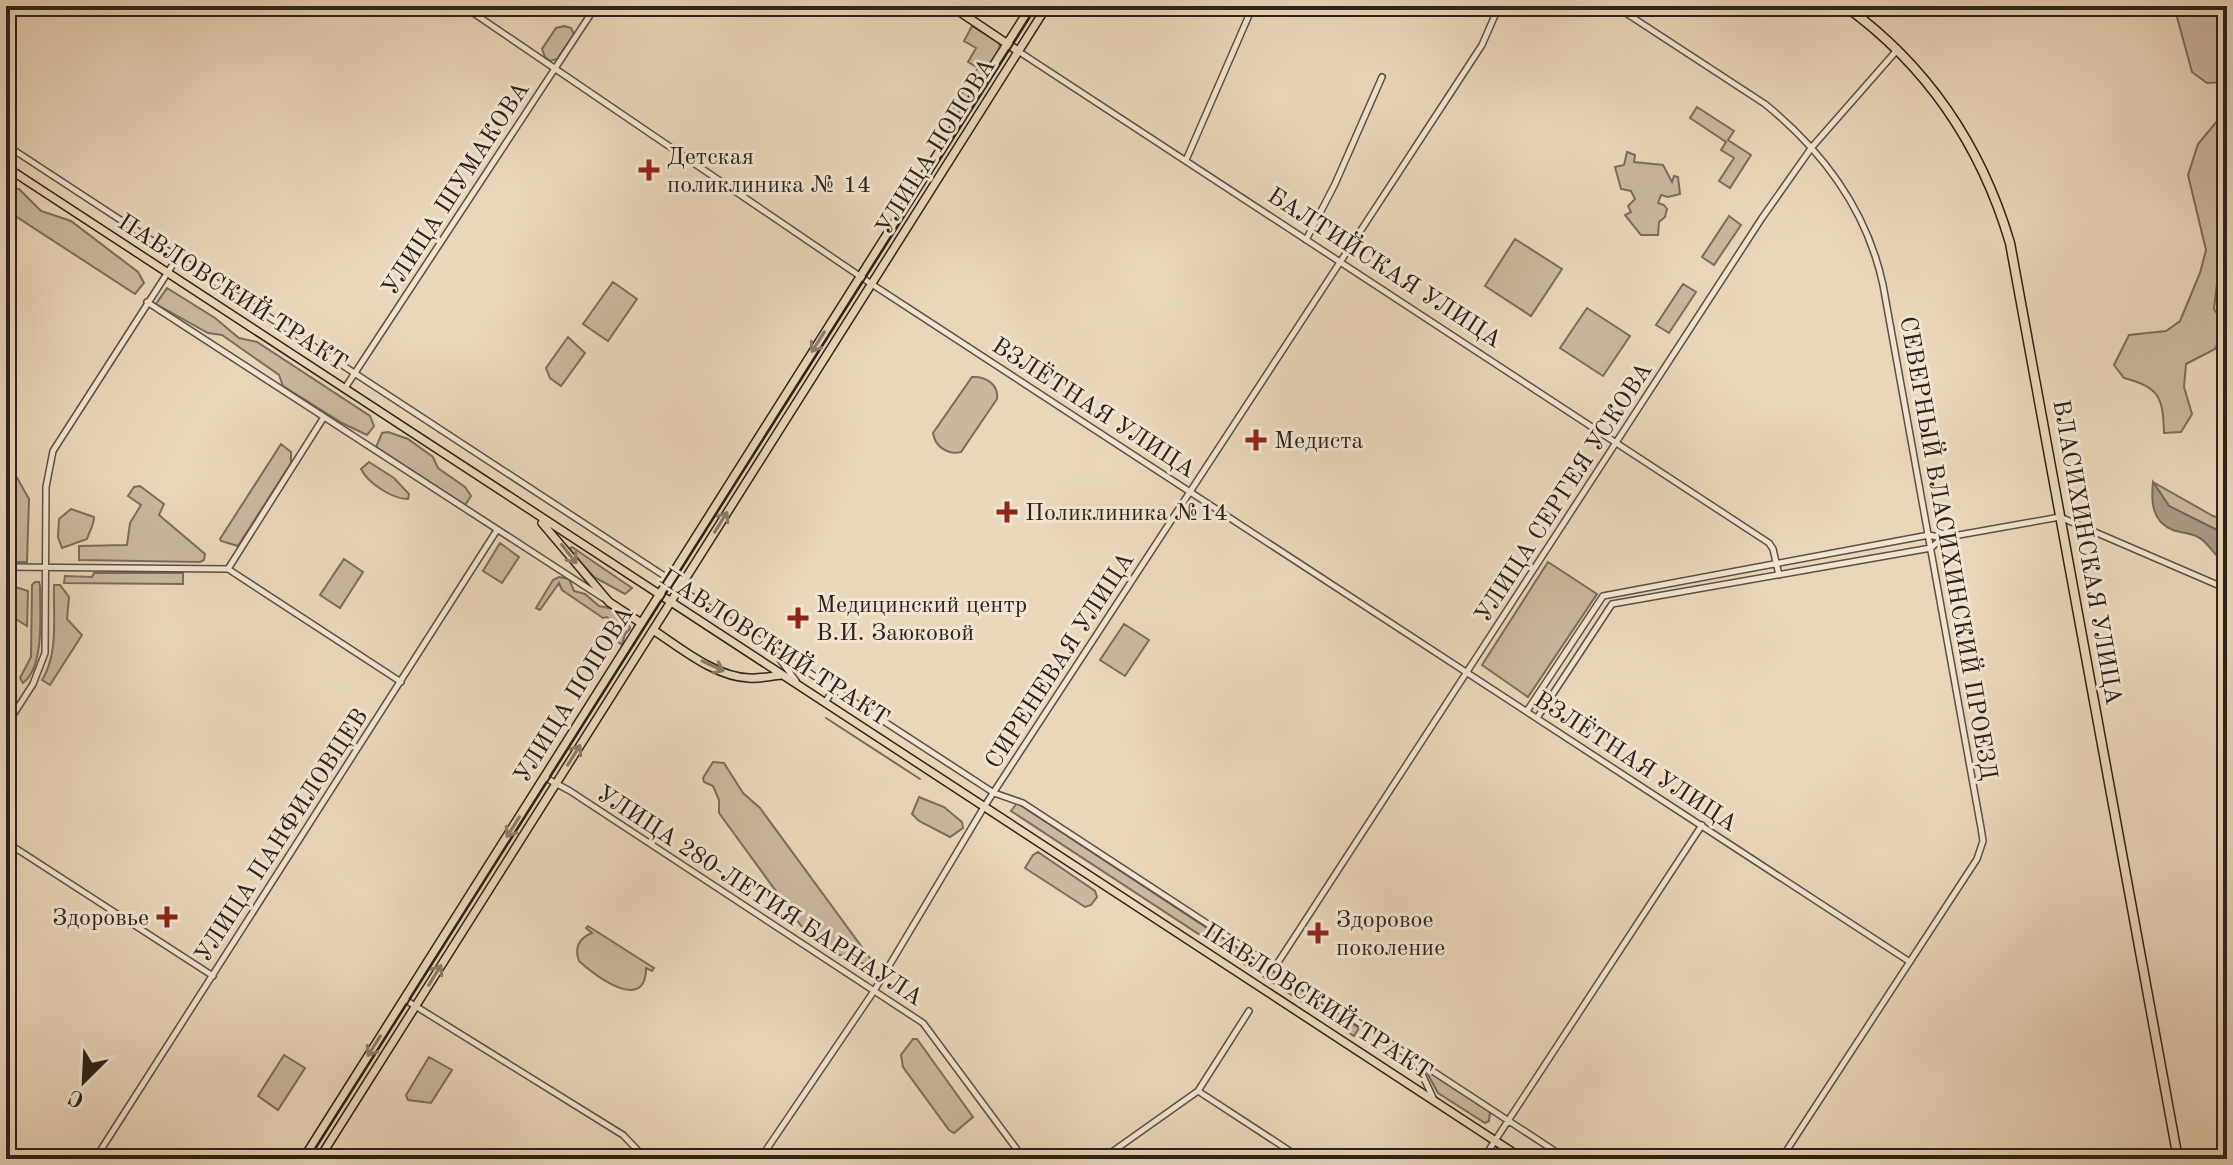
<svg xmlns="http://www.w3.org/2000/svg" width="2233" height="1165" viewBox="0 0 2233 1165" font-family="'Old Standard TT',serif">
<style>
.green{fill:#cab79f;stroke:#7c6c5d;stroke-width:2}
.water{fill:#aa9984;stroke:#78695a;stroke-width:2}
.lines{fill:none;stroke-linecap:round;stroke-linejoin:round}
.stream{stroke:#78695a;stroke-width:2}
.minor-casing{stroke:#5c4f43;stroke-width:8}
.major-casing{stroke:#2d221b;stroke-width:10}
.highway-casing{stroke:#2d221b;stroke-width:11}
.minor{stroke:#f1e4d2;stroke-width:5}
.major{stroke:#ead6ba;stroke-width:7}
.highway{stroke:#ead6ba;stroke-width:8}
.tram{stroke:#2d221b;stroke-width:2}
.oneway{stroke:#8c7c6a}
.poi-dot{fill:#8f2418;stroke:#f1e4d2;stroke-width:3}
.labels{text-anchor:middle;stroke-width:6;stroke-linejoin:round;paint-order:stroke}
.street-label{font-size:24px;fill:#2d221b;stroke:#f1e4d2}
.poi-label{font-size:24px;fill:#2d221b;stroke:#f1e4d2;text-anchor:start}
</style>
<rect width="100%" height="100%" fill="#ead6ba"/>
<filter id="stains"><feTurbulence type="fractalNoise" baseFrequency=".0025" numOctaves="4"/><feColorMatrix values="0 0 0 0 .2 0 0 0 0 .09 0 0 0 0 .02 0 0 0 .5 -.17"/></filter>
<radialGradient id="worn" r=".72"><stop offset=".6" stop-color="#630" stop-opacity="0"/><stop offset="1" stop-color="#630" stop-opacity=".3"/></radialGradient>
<path class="green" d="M 2174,6 L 2227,6 L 2227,82 L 2207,83 L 2192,72 Z
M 564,26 L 571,28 L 574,34 L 557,59 L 550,61 L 545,57 L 542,49 L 556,28 Z
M 972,26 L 999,43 L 1000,50 C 994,60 986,67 979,77 C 971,90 966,104 956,118 L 949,114 L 978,68 L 968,62 L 976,48 L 964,41 Z
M 1697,107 L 1734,131 L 1728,140 L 1751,155 L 1730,188 L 1719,181 L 1734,158 L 1721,150 L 1726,142 L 1690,118 Z
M 2227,118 L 2227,276 L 2217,283 L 2214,309 L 2226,326 L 2215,349 L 2186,364 L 2184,387 L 2192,414 L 2181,432 L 2164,433 C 2163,398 2160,387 2124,378 L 2114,365 L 2129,335 L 2166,331 L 2180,321 L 2200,273 L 2206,250 L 2188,175 L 2198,144 L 2218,120 Z
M 1627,152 L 1635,155 L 1634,162 L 1663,165 L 1672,182 L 1674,176 L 1678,177 L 1680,194 L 1668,197 L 1661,195 L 1658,203 L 1664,205 L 1667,209 L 1665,217 L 1659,222 L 1658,235 L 1641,235 L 1625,215 L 1631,212 L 1628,206 L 1635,199 L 1631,191 L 1621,189 L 1615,167 L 1624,165 Z
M 6,187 L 19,189 L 41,211 L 71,221 L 138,272 L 144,283 L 135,294 L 6,210 Z
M 1729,216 L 1741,225 L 1714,265 L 1702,257 Z
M 1515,239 L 1562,269 L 1531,316 L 1485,286 Z
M 613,282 L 637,299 L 608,341 L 583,324 Z
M 1683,284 L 1696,292 L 1669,333 L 1656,325 Z
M 167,288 L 215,318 L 239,338 L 257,342 L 370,416 L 374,426 L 367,435 L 342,423 L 283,386 L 279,375 L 222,335 L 208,333 L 156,304 Z
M 1587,308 L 1630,336 L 1603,376 L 1560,348 Z
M 568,337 L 585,353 L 561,386 L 550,378 L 546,368 Z
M 972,377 C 986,376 999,385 997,399 L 961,452 C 948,455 935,447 933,433 Z
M 388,432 L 408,439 L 433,457 L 438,468 L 465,487 L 471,496 L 465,505 L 376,447 L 382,433 Z
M 281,444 L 291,452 L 291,463 L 238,546 L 221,541 L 220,539 Z
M 369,462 L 394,478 L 409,494 L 408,499 C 392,499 368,483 361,469 Z
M 16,476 L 29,499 L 27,562 L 6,562 L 6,490 Z
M 2153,482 L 2213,516 L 2227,520 L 2227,535 L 2169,506 Z
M 140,486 L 164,504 L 159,515 L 205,554 L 204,560 L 200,562 L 79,560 L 79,546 L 127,545 L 130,523 L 141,505 L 128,496 L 134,487 Z
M 71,509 L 94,517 C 94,525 89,532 87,539 L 62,548 L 58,537 L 59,519 Z
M 500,543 L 519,557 L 502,583 L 483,571 Z
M 572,547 L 632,588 L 625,594 L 594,577 L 569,549 Z
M 344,559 L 363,572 L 340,608 L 320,595 Z
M 1548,562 L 1597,594 L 1528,697 L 1482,665 Z
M 6,573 L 16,573 L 15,587 L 28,591 L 27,626 L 6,613 Z
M 94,573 L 183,573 L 183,584 L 64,583 L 65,576 L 92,577 Z
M 559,577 L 569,579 L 574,591 L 585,594 L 599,606 L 614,609 L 628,621 L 630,629 L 625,634 L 622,645 L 612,637 L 618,626 L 607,617 L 603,618 L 562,590 L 559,583 L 540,610 L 536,608 L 553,580 Z
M 35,582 L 39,582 L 40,586 C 40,612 45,667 23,683 L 20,678 L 31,657 L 32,585 Z
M 54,585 L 60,585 L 69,597 L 67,619 L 82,635 L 50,685 L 42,680 C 59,653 53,616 54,585 Z
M 1124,624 L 1149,640 L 1125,676 L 1100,660 Z
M 713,762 L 724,763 L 743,793 L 760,808 L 872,961 L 870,966 L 832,952 L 810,938 L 719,813 L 719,800 L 713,786 L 704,782 L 703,778 Z
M 919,797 L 944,807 L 962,822 L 963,828 L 950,837 L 919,821 L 912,814 Z
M 1017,803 L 1359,1028 L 1354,1036 L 1011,811 Z
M 1038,852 L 1095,891 L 1097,897 L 1091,905 L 1085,907 L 1025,868 L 1033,855 Z
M 588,926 L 654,968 L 652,971 L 646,968 C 646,1014 595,976 579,961 C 574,948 579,938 592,933 L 586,928 Z
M 913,1039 L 917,1039 L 973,1117 L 954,1133 L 949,1130 L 903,1067 L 901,1055 Z
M 284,1055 L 305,1068 L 278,1110 L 258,1096 Z
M 429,1057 L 452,1070 L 431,1103 L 408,1100 L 406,1095 Z
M 1425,1069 L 1490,1112 L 1489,1121 L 1485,1123 L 1438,1093 Z"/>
<path class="water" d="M 2153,482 L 2169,506 L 2227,535 L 2227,562 C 2214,558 2210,543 2198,537 C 2191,533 2181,533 2173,530 C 2152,522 2151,502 2153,482 Z"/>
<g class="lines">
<path class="stream" d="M 826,718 L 920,779"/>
<defs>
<path id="minor" d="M 463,6 L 867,281 L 1910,962
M 1615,6 L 1765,104 C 1824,152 1867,210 1883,285 L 1981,828 L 1983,841 L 1977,859 L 1781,1159
M 1018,51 L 1769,543 L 1773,549 L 1779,575
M 6,145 L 669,579
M 1186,160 L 1253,6
M 1306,240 L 1335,184 L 1382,77
M 147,302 L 603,598
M 345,388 L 596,6
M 6,567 L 228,569 L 401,682
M 228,569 L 324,417
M 679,588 L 994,793 L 1023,803 L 1567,1159
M 773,650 L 796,681
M 825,703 L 834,688
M 1527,711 L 1603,596 L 1929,535 L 1942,538 L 2060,517 L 2227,589
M 1537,718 L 1612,604 L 1931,548 L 1942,538
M 6,726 L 33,684 L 45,653 L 46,487 L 53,451 L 177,258
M 544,777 L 570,791 L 923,1023 L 1024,1159
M 6,842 L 213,976
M 1275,967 L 1762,218 L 1812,147 L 1898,49
M 404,999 L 623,1135 L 646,1159
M 1416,1061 L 1434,1100
M 1198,1091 L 1302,1159
M 95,1159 L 497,530
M 760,1159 L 874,991 L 984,807 L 1482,45 L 1499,6
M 1102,1159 L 1198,1091 L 1249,1011
M 1483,1159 L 1702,825"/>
<path id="major" d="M 951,6 L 1018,51
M 6,167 L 1523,1159
M 542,523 L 609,602 L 641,623
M 653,630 C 681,648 715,677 749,678 C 760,679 771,676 781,675
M 303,1159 L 1031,6
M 319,1159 L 1047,6"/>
<path id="highway" d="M 1845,6 C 1928,66 1981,145 2010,243 L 2178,1159"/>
</defs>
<use href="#minor" class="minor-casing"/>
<use href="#major" class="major-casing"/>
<use href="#highway" class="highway-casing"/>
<use href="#minor" class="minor"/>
<use href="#major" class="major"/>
<use href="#highway" class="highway"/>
<path class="tram" d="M 309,1159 L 1037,6"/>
</g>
<defs><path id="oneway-shaft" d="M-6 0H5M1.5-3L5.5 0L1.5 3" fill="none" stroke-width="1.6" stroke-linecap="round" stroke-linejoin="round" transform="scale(2)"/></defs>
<g class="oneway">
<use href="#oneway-shaft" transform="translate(818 342) rotate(122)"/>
<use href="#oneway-shaft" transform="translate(721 522) rotate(-58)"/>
<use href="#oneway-shaft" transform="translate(569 554) rotate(52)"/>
<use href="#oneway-shaft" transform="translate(713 666) rotate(25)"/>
<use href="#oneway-shaft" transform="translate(574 755) rotate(-58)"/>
<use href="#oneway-shaft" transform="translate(513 827) rotate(122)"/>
<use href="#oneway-shaft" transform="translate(435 975) rotate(-58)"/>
<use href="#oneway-shaft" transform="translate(374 1046) rotate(122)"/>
</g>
<g class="poi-dot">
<path d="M645 158h8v8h8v8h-8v8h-8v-8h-8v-8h8z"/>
<path d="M1252 428h8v8h8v8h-8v8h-8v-8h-8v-8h8z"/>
<path d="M1003 500h8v8h8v8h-8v8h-8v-8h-8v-8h8z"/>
<path d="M794 606h8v8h8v8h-8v8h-8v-8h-8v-8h8z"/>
<path d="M163 905h8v8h8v8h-8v8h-8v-8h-8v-8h8z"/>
<path d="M1314 921h8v8h8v8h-8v8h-8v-8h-8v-8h8z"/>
</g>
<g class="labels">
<g class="street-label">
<text transform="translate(935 146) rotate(-58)" y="8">УЛИЦА ПОПОВА</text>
<text transform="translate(455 188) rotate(-57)" y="8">УЛИЦА ШУМАКОВА</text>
<text transform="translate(1385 267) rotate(33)" y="8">БАЛТИЙСКАЯ УЛИЦА</text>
<text transform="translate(233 292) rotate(33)" y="8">ПАВЛОВСКИЙ ТРАКТ</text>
<text transform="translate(1094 407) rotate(33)" y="8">ВЗЛЁТНАЯ УЛИЦА</text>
<text transform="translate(1563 492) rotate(-57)" y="8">УЛИЦА СЕРГЕЯ УСКОВА</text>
<text transform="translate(1949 548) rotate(80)" y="8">СЕВЕРНЫЙ ВЛАСИХИНСКИЙ ПРОЕЗД</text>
<text transform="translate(2088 552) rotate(80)" y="8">ВЛАСИХИНСКАЯ УЛИЦА</text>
<text transform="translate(775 647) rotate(33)" y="8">ПАВЛОВСКИЙ ТРАКТ</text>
<text transform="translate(1059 660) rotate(-57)" y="8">СИРЕНЕВАЯ УЛИЦА</text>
<text transform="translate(573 694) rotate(-58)" y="8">УЛИЦА ПОПОВА</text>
<text transform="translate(1636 761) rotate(33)" y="8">ВЗЛЁТНАЯ УЛИЦА</text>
<text transform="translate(281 835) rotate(-57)" y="8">УЛИЦА ПАНФИЛОВЦЕВ</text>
<text transform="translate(760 895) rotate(33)" y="8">УЛИЦА 280-ЛЕТИЯ БАРНАУЛА</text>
<text transform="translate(1318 1001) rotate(33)" y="8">ПАВЛОВСКИЙ ТРАКТ</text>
</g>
<g class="poi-label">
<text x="667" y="164">Детская<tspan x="667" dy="28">поликлиника № 14</tspan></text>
<text x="1274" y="448">Медиста</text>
<text x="1025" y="520">Поликлиника №14</text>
<text x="816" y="612">Медицинский центр<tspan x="816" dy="28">В.И. Заюковой</tspan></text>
<text x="149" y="925" text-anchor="end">Здоровье</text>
<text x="1336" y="927">Здоровое<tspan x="1336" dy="28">поколение</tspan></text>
</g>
</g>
<rect width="2233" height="1165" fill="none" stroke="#ead6ba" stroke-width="32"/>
<rect x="8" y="8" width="2217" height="1149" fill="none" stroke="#2d221b" stroke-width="4"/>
<rect x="16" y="16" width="2201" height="1133" fill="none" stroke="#2d221b" stroke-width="2"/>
<g transform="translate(84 1081) rotate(204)" stroke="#f1e4d2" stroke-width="6" paint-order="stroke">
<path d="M0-6L14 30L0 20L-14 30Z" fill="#2d221b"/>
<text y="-12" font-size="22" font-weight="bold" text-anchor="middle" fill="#2d221b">С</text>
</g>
<rect width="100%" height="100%" filter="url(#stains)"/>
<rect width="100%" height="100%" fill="url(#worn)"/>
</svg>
